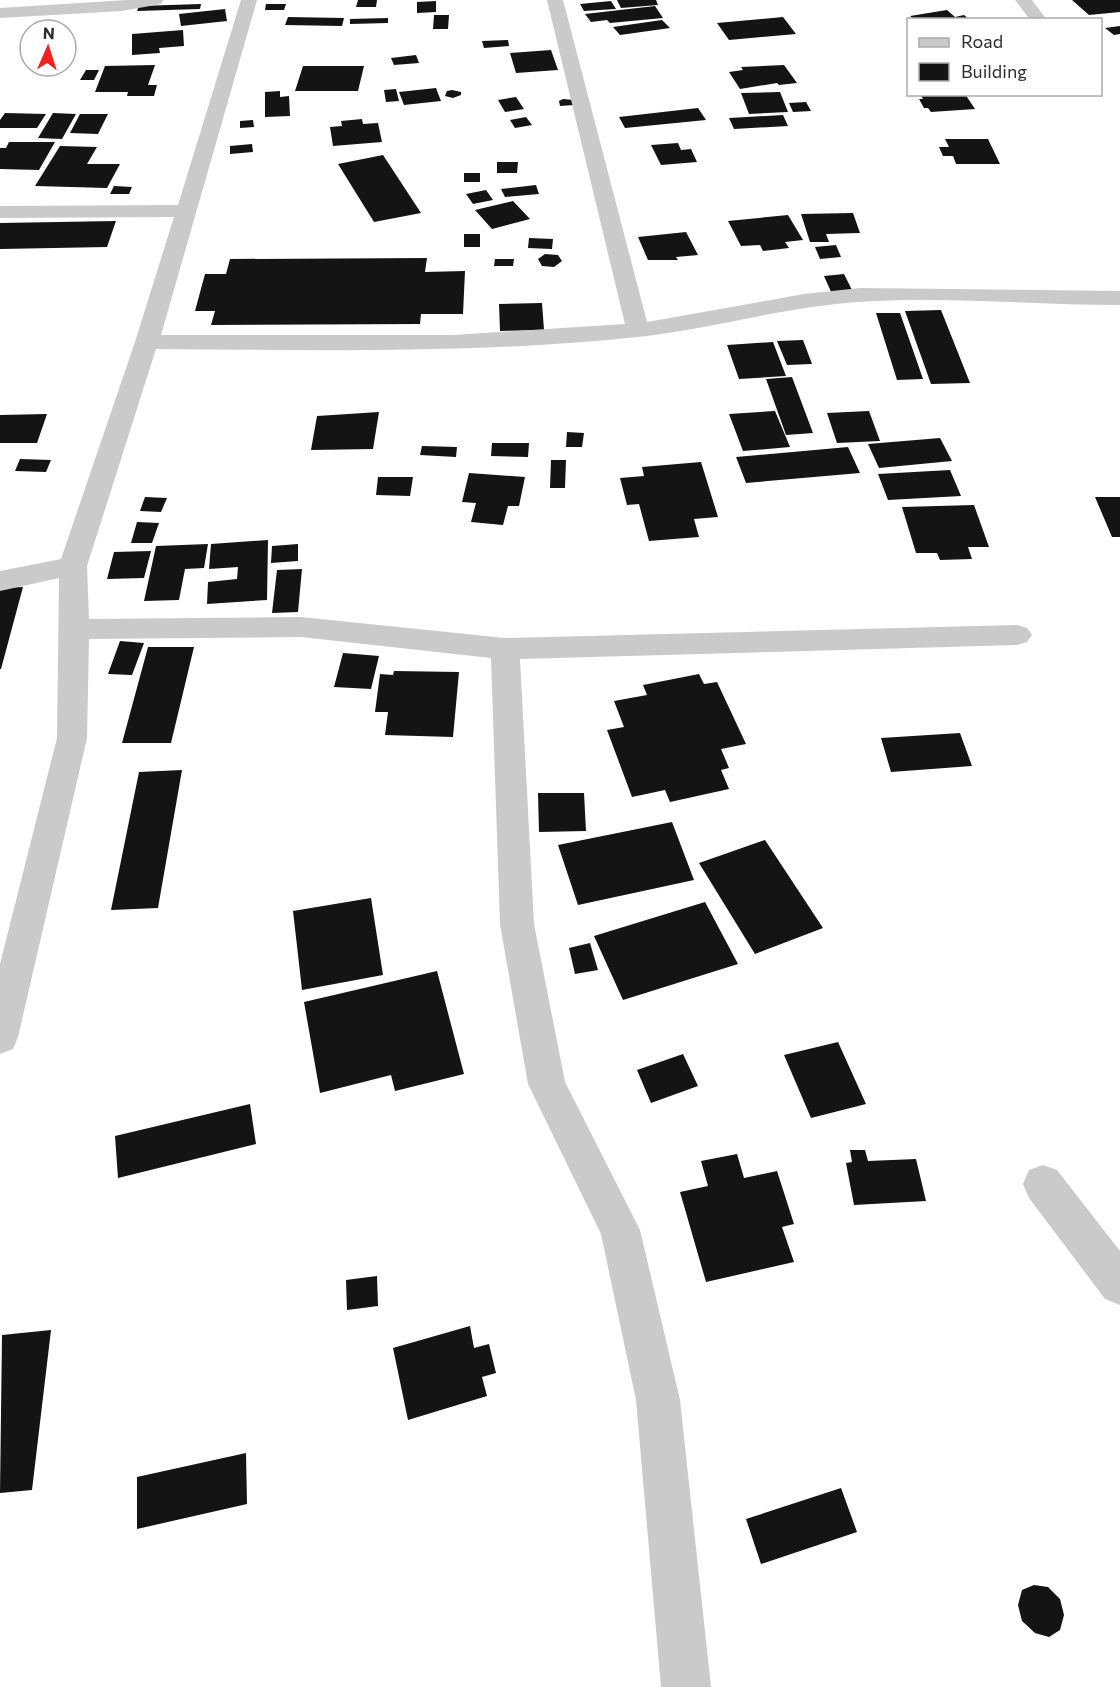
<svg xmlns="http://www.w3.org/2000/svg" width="1120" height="1687" viewBox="0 0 1120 1687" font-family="Commissioner,sans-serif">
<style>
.building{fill:#141414}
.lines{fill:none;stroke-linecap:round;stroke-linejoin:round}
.street{fill:#cacaca;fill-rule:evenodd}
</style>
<rect width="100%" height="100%" fill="#fff"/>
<path class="building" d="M 358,0 L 377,0 L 376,7 L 356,7 Z
M 617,0 L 656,0 L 658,5 L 621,8 Z
M 1072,0 L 1120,0 L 1120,12 L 1089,15 Z
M 436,1 L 436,12 L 417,13 L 417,2 Z
M 611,1 L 616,9 L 584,11 L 580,4 Z
M 201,4 L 200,9 L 137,11 L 139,6 Z
M 266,4 L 286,4 L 284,10 L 265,10 Z
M 655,6 L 663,18 L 610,23 L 607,20 L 591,22 L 585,14 Z
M 225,9 L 227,21 L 181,26 L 179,14 Z
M 947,10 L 955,17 L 964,15 L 970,20 L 915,20 L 910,16 Z
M 434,15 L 449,15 L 448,29 L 433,29 Z
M 288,17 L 344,18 L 342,26 L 285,25 Z
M 783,17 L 796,34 L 729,40 L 717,23 Z
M 388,18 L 388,23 L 350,24 L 350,19 Z
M 662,20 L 670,28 L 620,35 L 613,27 Z
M 1120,26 L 1120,34 L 1114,35 L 1105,28 Z
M 183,30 L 184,46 L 159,48 L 160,53 L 132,55 L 132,34 Z
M 508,40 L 509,46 L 484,48 L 482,41 Z
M 551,50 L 558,70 L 516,73 L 510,53 Z
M 416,55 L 419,63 L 394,65 L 391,58 Z
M 155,65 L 148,85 L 157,85 L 154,96 L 127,96 L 128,92 L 95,92 L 105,66 Z
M 784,65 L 797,83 L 779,85 L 777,83 L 740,89 L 729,72 L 743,70 L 741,67 Z
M 303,66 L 364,66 L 358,91 L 295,91 Z
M 86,70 L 99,70 L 94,80 L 80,80 Z
M 436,88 L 441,101 L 404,105 L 399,92 Z
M 396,89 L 399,101 L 386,102 L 384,90 Z
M 452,90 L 461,92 L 461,95 L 453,98 L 445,96 L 447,91 Z
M 280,91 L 280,97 L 289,96 L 290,116 L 265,117 L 265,92 Z
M 780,92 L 788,112 L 749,114 L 741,93 Z
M 920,94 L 965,94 L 975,109 L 931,112 L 928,108 L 924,108 L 919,99 L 923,99 Z
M 516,97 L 524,109 L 505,112 L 498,100 Z
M 563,99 L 574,100 L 575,105 L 560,106 L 559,101 Z
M 806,102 L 811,111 L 793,112 L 789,103 Z
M 698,108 L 706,120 L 625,128 L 619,117 Z
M 5,113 L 46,114 L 37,128 L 0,128 L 0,120 Z
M 53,113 L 76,114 L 62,139 L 38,138 Z
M 80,114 L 108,114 L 98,134 L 70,133 Z
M 783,115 L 788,126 L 734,129 L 729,118 Z
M 526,117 L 532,125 L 515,128 L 510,120 Z
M 362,119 L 363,124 L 378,123 L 382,142 L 333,146 L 330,127 L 342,126 L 341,121 Z
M 253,120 L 254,127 L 240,128 L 240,121 Z
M 945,139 L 988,139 L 1000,164 L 956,164 L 953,156 L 943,156 L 939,147 L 949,147 Z
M 9,142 L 55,142 L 39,170 L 0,169 L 0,148 L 6,148 Z
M 678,143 L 681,150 L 691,149 L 697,162 L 661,165 L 651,145 Z
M 252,144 L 253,152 L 230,154 L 230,146 Z
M 60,146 L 97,147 L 87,164 L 120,164 L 107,188 L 35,186 Z
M 383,155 L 421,213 L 374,222 L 338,164 Z
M 497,162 L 518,162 L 517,173 L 497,173 Z
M 464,173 L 480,173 L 480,182 L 464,182 Z
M 536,185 L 539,194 L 505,197 L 501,189 Z
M 114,186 L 132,187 L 129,194 L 110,194 Z
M 486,190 L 493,200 L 473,204 L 466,194 Z
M 513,201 L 530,219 L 492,229 L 475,210 Z
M 853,213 L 860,233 L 826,234 L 829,242 L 810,242 L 801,214 Z
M 788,215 L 803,240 L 785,242 L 789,248 L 763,251 L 760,245 L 741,246 L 728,221 Z
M 116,221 L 107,247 L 0,249 L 0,223 Z
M 686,232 L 698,255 L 676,257 L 678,260 L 648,260 L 638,237 Z
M 464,234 L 480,234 L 480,247 L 464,247 Z
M 529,238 L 553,239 L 552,249 L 528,248 Z
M 836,245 L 841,257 L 820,259 L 815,247 Z
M 545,254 L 558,255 L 562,261 L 554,267 L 542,266 L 538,259 Z
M 427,258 L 425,272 L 465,271 L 463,314 L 421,314 L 420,324 L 211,325 L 215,311 L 195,311 L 205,274 L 226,274 L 230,259 Z
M 495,259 L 514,259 L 513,266 L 494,266 Z
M 844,274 L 853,292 L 832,294 L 824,276 Z
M 542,303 L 544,330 L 500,331 L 499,304 Z
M 941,310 L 970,383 L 931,384 L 905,311 Z
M 876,313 L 900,313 L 923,379 L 897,380 Z
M 803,340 L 812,364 L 787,365 L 777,341 Z
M 773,342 L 786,376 L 739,379 L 727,345 Z
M 792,377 L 813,433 L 786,435 L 766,379 Z
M 775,411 L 790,447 L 743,451 L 729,414 Z
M 869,411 L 880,441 L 837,443 L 827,413 Z
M 379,412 L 373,449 L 311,450 L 317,416 Z
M 47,414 L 37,443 L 0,443 L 0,415 Z
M 567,432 L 584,433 L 582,447 L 566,447 Z
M 940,438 L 952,461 L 879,468 L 868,444 Z
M 492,443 L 529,443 L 528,457 L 491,456 Z
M 422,446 L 457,447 L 456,457 L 420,455 Z
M 848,447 L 860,473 L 746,483 L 736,457 Z
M 20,459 L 51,460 L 46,472 L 15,471 Z
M 551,460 L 566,460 L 565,488 L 550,488 Z
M 701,462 L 718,517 L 694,519 L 699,537 L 649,541 L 639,504 L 627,505 L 620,478 L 644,476 L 642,467 Z
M 950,470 L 961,496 L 888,500 L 878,474 Z
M 469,473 L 525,477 L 519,506 L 508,506 L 503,525 L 471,522 L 476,503 L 462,502 Z
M 378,477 L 413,477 L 410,496 L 376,495 Z
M 145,497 L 167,498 L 161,512 L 140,511 Z
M 1095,497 L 1120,497 L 1120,537 L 1112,537 Z
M 974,505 L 989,547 L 968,547 L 972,559 L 940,560 L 937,553 L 916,553 L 902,507 Z
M 137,522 L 159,523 L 152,543 L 131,543 Z
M 268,540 L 267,600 L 207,604 L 208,582 L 237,579 L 238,567 L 209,569 L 211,544 Z
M 208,544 L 204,568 L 185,569 L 179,600 L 144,601 L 156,546 Z
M 298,544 L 298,561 L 271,563 L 272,546 Z
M 151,551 L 144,578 L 107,579 L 114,552 Z
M 302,569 L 298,612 L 272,613 L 277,570 Z
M 23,587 L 1,669 L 0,669 L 0,588 Z
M 120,641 L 144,643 L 132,675 L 108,674 Z
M 148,647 L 194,647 L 171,743 L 122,743 Z
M 343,653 L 379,656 L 371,689 L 334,687 Z
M 394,671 L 459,672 L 453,737 L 385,735 L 388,712 L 375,712 L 380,674 L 393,675 Z
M 699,674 L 704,684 L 717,682 L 746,744 L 721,749 L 729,768 L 721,770 L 729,789 L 670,802 L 665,790 L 632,797 L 607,730 L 624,727 L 614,701 L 647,695 L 643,685 Z
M 960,733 L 972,766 L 891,772 L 881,738 Z
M 182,770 L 158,908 L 111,910 L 139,772 Z
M 538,793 L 584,793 L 586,831 L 539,832 Z
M 672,822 L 694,880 L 578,905 L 558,845 Z
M 765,840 L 823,928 L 755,954 L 699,863 Z
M 371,898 L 383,975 L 302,990 L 293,911 Z
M 705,902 L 738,964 L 623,1000 L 594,936 Z
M 590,943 L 598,970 L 575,974 L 569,948 Z
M 437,971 L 464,1074 L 395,1091 L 391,1075 L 320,1093 L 304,1002 Z
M 838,1042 L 866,1104 L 811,1118 L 784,1055 Z
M 683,1054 L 698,1086 L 651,1103 L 637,1070 Z
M 250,1104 L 256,1144 L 118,1178 L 115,1136 Z
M 850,1150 L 865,1150 L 868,1161 L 916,1159 L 926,1201 L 854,1205 L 846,1163 L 852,1162 Z
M 737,1154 L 744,1178 L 777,1171 L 794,1224 L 782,1227 L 794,1262 L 706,1282 L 680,1192 L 708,1186 L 701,1161 Z
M 377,1276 L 378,1306 L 347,1310 L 346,1280 Z
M 470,1326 L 474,1348 L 489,1344 L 496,1373 L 482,1377 L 487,1396 L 408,1420 L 393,1348 Z
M 51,1330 L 32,1490 L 0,1493 L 2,1335 Z
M 246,1453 L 247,1504 L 137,1529 L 137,1477 Z
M 841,1488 L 857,1532 L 761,1564 L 746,1519 Z
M 1034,1585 L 1048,1587 L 1060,1599 L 1064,1615 L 1060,1630 L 1049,1637 L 1035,1633 L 1022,1621 L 1018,1605 L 1022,1590 Z"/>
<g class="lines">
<path class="street" d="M 127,0 L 163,0 L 161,4 L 122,11 L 0,18 L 0,8 Z
M 241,0 L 257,0 L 161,335 L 453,335 L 625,324 L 547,0 L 563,0 L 647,322 L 804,294 L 860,288 L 1120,291 L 1120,305 C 1033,305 945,296 858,302 C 783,307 711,329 637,337 C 478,354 316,350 156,349 L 87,566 L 89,619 L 301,617 L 505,638 L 1017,625 L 1027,628 L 1032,635 L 1027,642 L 1017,645 L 520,659 L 534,924 L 565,1082 L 640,1230 L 680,1400 L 711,1687 L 661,1687 L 636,1400 L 601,1234 L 528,1084 L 500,924 L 491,658 L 301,637 L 89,639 L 87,738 L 18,1037 L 13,1049 L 0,1054 L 0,964 L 57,738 L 59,578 L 0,591 L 0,571 L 61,559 L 135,342 L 174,217 L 0,218 L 0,206 L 178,205 Z
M 1015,0 L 1032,0 L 1047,20 L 1030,20 Z
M 1043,1165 L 1057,1170 L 1120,1251 L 1120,1305 L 1105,1299 L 1029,1198 L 1023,1184 L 1029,1170 Z"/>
</g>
<rect x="907" y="18" width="195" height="78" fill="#ffffff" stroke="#ababab" stroke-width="1.5"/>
<rect x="919" y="38" width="30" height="9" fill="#cacaca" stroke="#ababab" stroke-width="1.5"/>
<text x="961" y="48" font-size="18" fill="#2d2d2d">Road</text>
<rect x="919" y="63" width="30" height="18" fill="#141414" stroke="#ababab" stroke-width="1.5"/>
<text x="961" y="78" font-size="18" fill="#2d2d2d">Building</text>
<g transform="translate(48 48) rotate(3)"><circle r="28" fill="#ffffff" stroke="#ababab" stroke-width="1.5"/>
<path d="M0-4.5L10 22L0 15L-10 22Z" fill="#f32120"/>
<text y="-9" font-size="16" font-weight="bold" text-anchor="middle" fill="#2d2d2d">N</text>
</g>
</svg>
